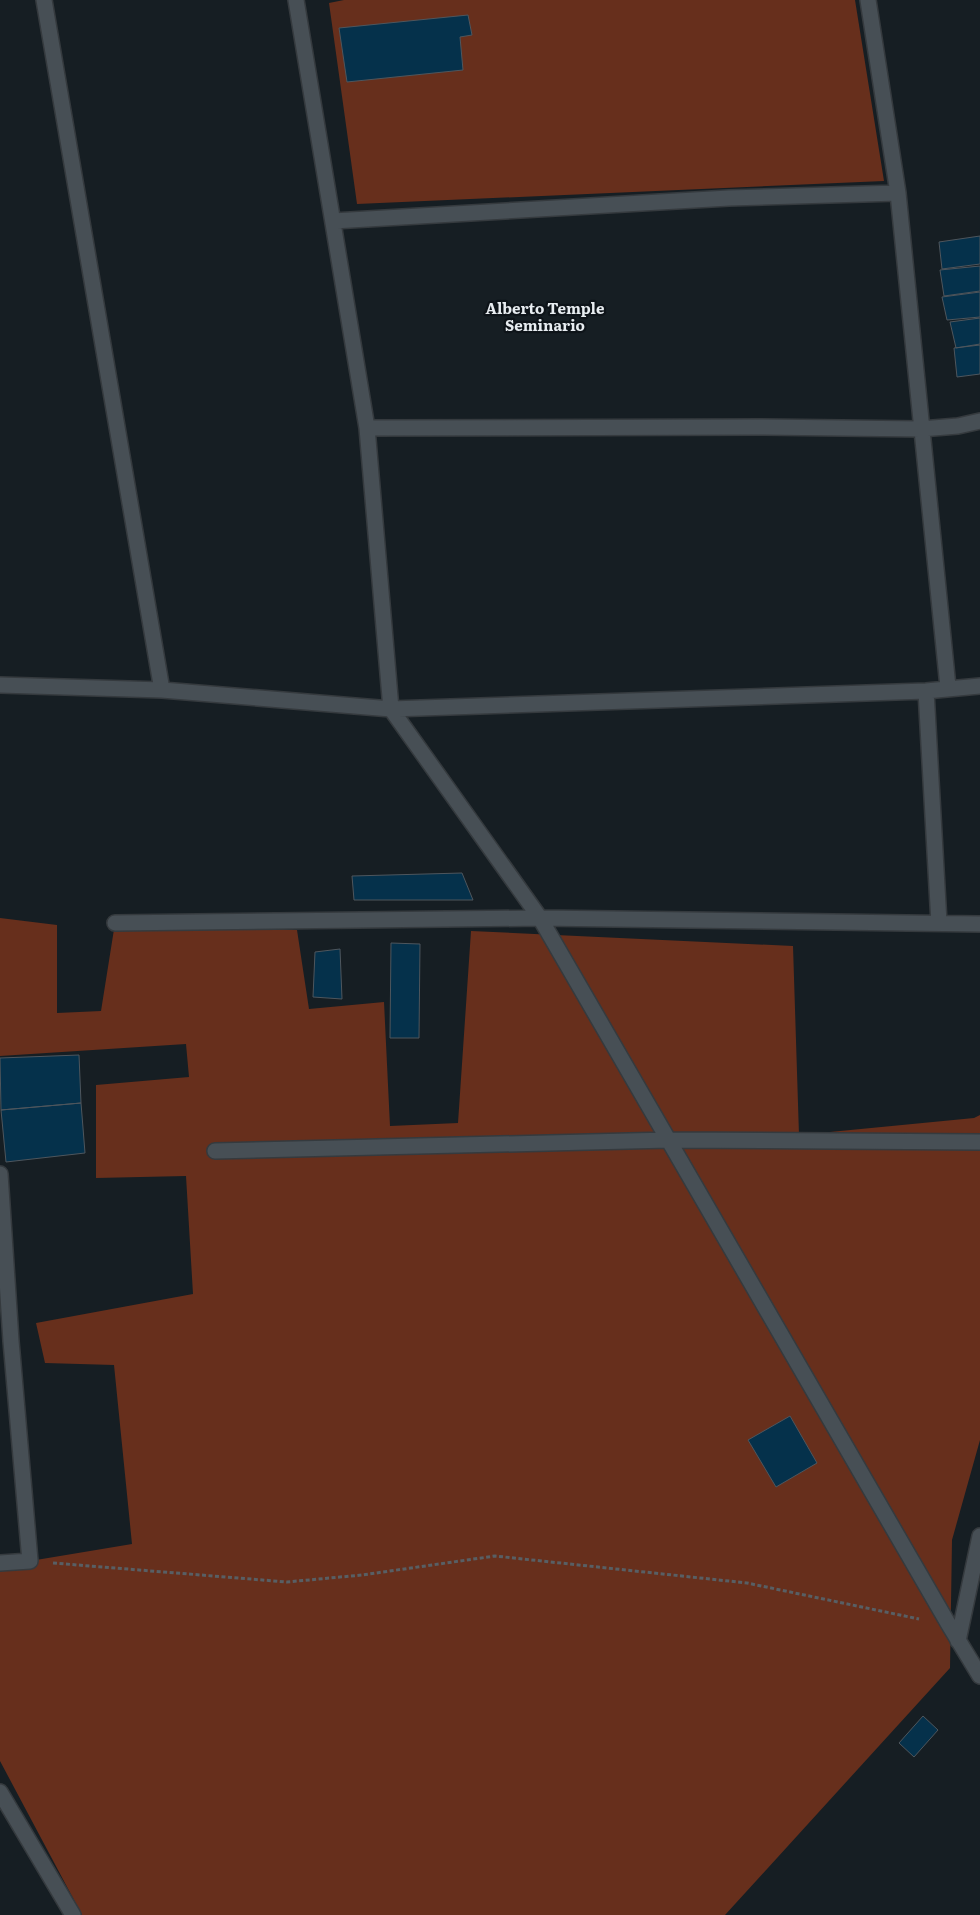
<svg xmlns="http://www.w3.org/2000/svg" width="980" height="1915" viewBox="0 0 980 1915" font-family="Literata,serif">
<style>
.green{fill:#672f1c}
.building{fill:#05314b;stroke:#4e565d}
.lines{fill:none;stroke-linecap:round;stroke-linejoin:round}
.minor-casing{stroke:#353a3e;stroke-width:18}
.path{stroke:#585f64;stroke-width:3;stroke-dasharray:4 2.5;stroke-linecap:butt}
.minor{stroke:#474f55;stroke-width:15}
.labels{text-anchor:middle;stroke-width:4.5;stroke-linejoin:round;paint-order:stroke}
.neighbourhood-label{font-size:15px;font-weight:bold;fill:#e8edf1;stroke:#0e1419}
</style>
<rect width="100%" height="100%" fill="#161e23"/>
<path class="green" d="M 344,0 L 855,0 L 884,181 L 357,204 L 329,3 Z
M 0,918 L 57,925 L 57,1013 L 101,1011 L 115,923 L 297,930 L 309,1009 L 384,1002 L 390,1126 L 458,1123 L 471,931 L 793,946 L 799,1135 L 974,1118 L 980,1115 L 980,1440 L 952,1540 L 950,1668 L 725,1915 L 82,1915 L 0,1761 L 0,1566 L 132,1544 L 114,1365 L 45,1363 L 36,1323 L 193,1294 L 186,1176 L 96,1178 L 96,1085 L 189,1077 L 186,1044 L 0,1056 Z"/>
<path class="building" d="M 468,15 L 472,35 L 460,37 L 463,70 L 347,82 L 339,28 Z
M 980,236 L 980,264 L 942,269 L 939,242 Z
M 980,266 L 980,291 L 944,296 L 940,270 Z
M 980,292 L 980,317 L 947,320 L 942,297 Z
M 980,318 L 980,344 L 956,348 L 950,322 Z
M 980,345 L 980,374 L 957,377 L 954,348 Z
M 462,873 L 473,900 L 354,900 L 352,876 Z
M 391,943 L 420,944 L 419,1038 L 390,1038 Z
M 340,949 L 342,999 L 313,997 L 315,952 Z
M 79,1055 L 81,1103 L 1,1110 L 0,1058 Z
M 81,1103 L 85,1153 L 6,1162 L 1,1110 Z
M 790,1416 L 817,1463 L 776,1487 L 748,1440 Z
M 923,1716 L 938,1730 L 914,1757 L 899,1743 Z"/>
<g class="lines">
<defs>
<path id="minor" d="M 44,0 L 162,690
M 296,0 L 367,428 L 391,709 L 540,918 L 949,1625 L 980,1676
M 868,0 L 898,193 L 948,687
M 333,221 L 729,198 L 898,193
M 367,428 L 763,427 L 921,429 L 958,426 L 980,421
M 0,685 L 162,690 L 391,709 L 926,691 L 980,686
M 926,691 L 939,923
M 115,923 L 540,918 L 980,924
M 215,1151 L 669,1140 L 980,1142
M 0,1174 L 11,1341 L 30,1561 L 0,1563
M 958,1641 L 980,1536
M 0,1792 L 73,1915"/>
</defs>
<use href="#minor" class="minor-casing"/>
<path class="path" d="M 53,1563 L 287,1582 L 362,1575 L 495,1556 L 747,1583 L 919,1619"/>
<use href="#minor" class="minor"/>
</g>
<g class="labels">
<g class="neighbourhood-label">
<text x="545" y="314">Alberto Temple<tspan x="545" dy="17">Seminario</tspan></text>
</g>
</g>
</svg>
